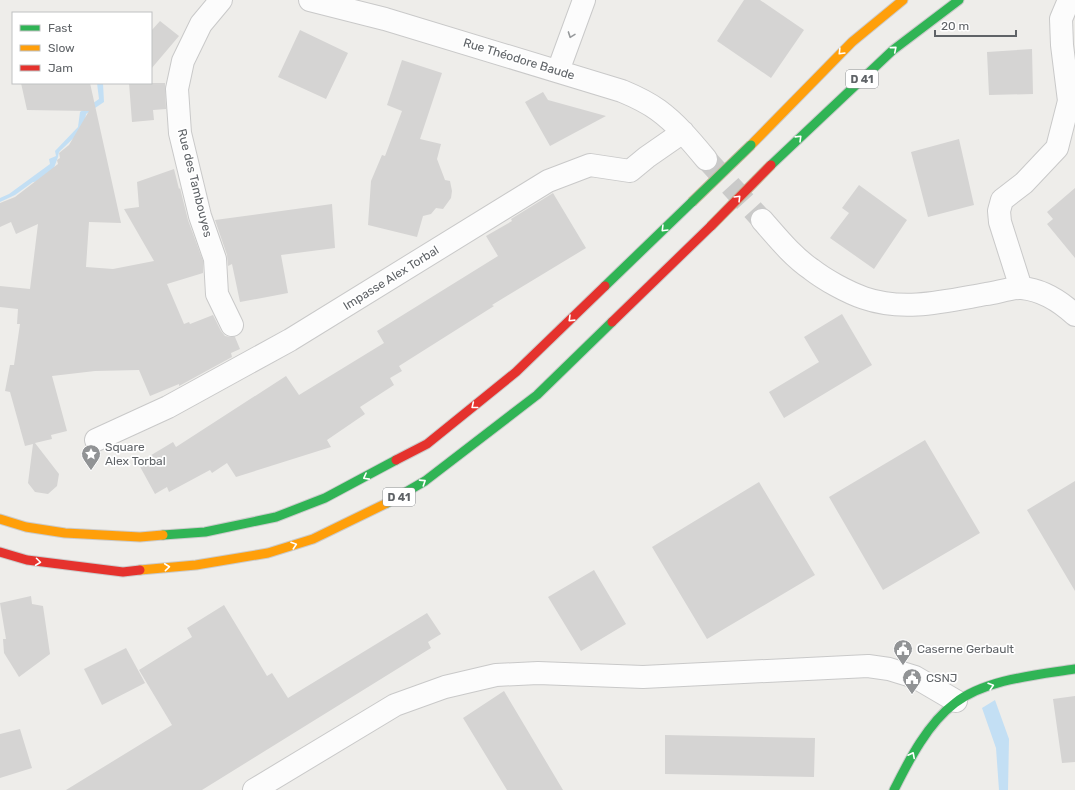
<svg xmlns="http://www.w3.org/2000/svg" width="1075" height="790" viewBox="0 0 1075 790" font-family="Rubik,sans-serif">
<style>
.water{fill:#c3dff4}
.building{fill:#d5d4d3}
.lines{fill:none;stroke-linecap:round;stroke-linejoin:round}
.street-tunnel{stroke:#cacac9;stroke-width:22;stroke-dasharray:22 11;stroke-linecap:butt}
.street-casing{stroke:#c9c9c9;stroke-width:24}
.fast-casing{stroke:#cbcbcb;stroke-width:11}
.slow-casing{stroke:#cbcbcb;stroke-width:11}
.jam-casing{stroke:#cbcbcb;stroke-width:11}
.street{stroke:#fcfcfc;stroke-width:22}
.fast{stroke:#30b455;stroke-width:9}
.slow{stroke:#ff9f0a;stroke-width:9}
.jam{stroke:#e5322d;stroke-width:9}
.fast-bridge-casing{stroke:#c3b69a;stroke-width:11;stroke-linecap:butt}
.jam-bridge-casing{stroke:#c3b69a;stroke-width:11;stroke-linecap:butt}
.fast-bridge{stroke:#30b455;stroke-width:9}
.jam-bridge{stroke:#e5322d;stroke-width:9}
.oneway{stroke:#96999b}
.oneway2{stroke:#fff}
.labels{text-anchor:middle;stroke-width:3.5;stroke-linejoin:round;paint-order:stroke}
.shield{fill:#fff;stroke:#8f9295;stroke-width:1}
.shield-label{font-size:11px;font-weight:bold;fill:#5f6367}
.street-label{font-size:12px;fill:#5f6367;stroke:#fff}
.poi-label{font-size:12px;fill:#5f6367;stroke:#fff;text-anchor:start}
</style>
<rect width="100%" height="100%" fill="#eeedea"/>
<path class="water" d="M 97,83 L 103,83 L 104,102 L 86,114 L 84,128 L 59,152 L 58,157 L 51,176 L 34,182 L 33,182 L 15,195 L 0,202 L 0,198 L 9,194 L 50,164 L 49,159 L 56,156 L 55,151 L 78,127 L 80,112 L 99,99 Z
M 995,700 L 1009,739 L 1008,790 L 999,790 L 996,748 L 982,708 Z"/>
<path class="building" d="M 744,0 L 760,0 L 804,30 L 771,78 L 717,41 Z
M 160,21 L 179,36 L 151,69 L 151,31 Z
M 300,30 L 348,53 L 326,99 L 278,77 Z
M 1032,49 L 1033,94 L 989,95 L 987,52 Z
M 402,60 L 442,73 L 420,139 L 441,144 L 437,159 L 445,180 L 450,181 L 452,191 L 451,198 L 443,209 L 436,208 L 431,214 L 423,216 L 417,237 L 368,225 L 371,181 L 382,155 L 385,156 L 402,111 L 387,105 Z
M 21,83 L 90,83 L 121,223 L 89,222 L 86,267 L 113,269 L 154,261 L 124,209 L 139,207 L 137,182 L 174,169 L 179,189 L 180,188 L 188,220 L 203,261 L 203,273 L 167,284 L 184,324 L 189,322 L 190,324 L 213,315 L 221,331 L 225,336 L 231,337 L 235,337 L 240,349 L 231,353 L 232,357 L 179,386 L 179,384 L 150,396 L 139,370 L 95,371 L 52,376 L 67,431 L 51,435 L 52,439 L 35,443 L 59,474 L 57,486 L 48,494 L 35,492 L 28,483 L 33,444 L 25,446 L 10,392 L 5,391 L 10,365 L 14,365 L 20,324 L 17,324 L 18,309 L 0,307 L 0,286 L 30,289 L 38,224 L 16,234 L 11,222 L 0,227 L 0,203 L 15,197 L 58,164 L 57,160 L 60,158 L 59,153 L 69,145 L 89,111 L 27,110 Z
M 129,83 L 165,83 L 166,109 L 153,110 L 154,120 L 132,122 Z
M 543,92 L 548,100 L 606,116 L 550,146 L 525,102 Z
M 959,139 L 974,205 L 928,217 L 911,152 Z
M 859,185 L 907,220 L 874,269 L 830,238 L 849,213 L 842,208 Z
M 1075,188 L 1075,258 L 1047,224 L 1053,219 L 1047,212 Z
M 553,193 L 586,248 L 492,305 L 494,306 L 399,366 L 402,371 L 390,378 L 394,385 L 360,407 L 365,414 L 327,440 L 331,447 L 236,477 L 227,463 L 212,473 L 210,470 L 169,492 L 167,487 L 155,494 L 138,463 L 173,442 L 176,447 L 286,376 L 299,395 L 384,343 L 377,331 L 498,256 L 486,236 L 512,221 L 511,219 Z
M 332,204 L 335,248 L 281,255 L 288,293 L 240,302 L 232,264 L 228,266 L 227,255 L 215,220 Z
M 842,314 L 872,365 L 784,418 L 769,392 L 819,362 L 804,337 Z
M 925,440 L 980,533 L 883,590 L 829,497 Z
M 1075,481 L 1075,591 L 1027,510 Z
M 759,482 L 815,575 L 707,639 L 652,547 Z
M 594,570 L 626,624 L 581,651 L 548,597 Z
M 31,596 L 32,604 L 43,606 L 50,654 L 19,677 L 4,653 L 3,639 L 6,639 L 0,603 Z
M 224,605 L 267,676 L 272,673 L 288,698 L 427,613 L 441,634 L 428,642 L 431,648 L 202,790 L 66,790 L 172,725 L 139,670 L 192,637 L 187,628 Z
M 126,648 L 145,683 L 102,705 L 84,669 Z
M 504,691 L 563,790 L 507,790 L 463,718 Z
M 1075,696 L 1075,762 L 1062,763 L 1053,699 Z
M 20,729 L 32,768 L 0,778 L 0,734 Z
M 665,735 L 815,738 L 814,777 L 665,774 Z"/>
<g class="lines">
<path class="street-tunnel" d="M 708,161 L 762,220"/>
<defs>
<path id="street" d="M 221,0 L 201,24 L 183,61 L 177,89 L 180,133 L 200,216 L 215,259 L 217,294 L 232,325
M 310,0 L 385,19 L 622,91 C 634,96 647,102 658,110 C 676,123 691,141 706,159
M 558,71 L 584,0
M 762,220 C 777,237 792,256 811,269 C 825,280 847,292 864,298 C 904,312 946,301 986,294 C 996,293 1013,287 1022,288 C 1042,290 1061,302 1075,315
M 1021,288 L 1000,222 L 999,211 L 1002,200 L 1024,183 L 1057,148 L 1069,101 L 1062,45 L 1061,19 L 1069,0
M 96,440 L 168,407 L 290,340 L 548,181 L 590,165 L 630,171 L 647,157 L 683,132
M 254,790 L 395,705 L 445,687 L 496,675 L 538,673 L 643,677 L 868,666 L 889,669 L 915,677 L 956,701"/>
<path id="fast" d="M 771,165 L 893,50 L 959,0
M 605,286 L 692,202
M 387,503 L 425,481 L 537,395 L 612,322
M 163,535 L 205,532 L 276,517 L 325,498 L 396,460
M 894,790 C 909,760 928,723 955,703 C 986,679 1037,675 1075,669"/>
<path id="slow" d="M 751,145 L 852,42 L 903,0
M 0,519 L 26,527 L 65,533 L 140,537 L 163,535
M 140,570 L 196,565 L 268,553 L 313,539 L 387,503"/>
<path id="jam" d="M 612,322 L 711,226
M 396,460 L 427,444 L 516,372 L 605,286
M 0,552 L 27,560 L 123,572 L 140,570"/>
</defs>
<use href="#street" class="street-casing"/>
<use href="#fast" class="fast-casing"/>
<use href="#slow" class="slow-casing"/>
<use href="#jam" class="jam-casing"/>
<use href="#street" class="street"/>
<use href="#fast" class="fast"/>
<use href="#slow" class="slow"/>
<use href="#jam" class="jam"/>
<defs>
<path id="fast-bridge" d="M 692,202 L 751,145"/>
<path id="jam-bridge" d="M 711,226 L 771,165"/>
</defs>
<use href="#fast-bridge" class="fast-bridge-casing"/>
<use href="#jam-bridge" class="jam-bridge-casing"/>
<use href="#fast-bridge" class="fast-bridge"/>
<use href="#jam-bridge" class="jam-bridge"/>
</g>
<defs><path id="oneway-chevron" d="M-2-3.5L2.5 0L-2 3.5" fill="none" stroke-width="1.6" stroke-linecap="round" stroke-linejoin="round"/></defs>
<use class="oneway" href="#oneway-chevron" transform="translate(571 35) rotate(110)"/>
<g class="oneway2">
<use href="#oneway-chevron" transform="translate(894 49) rotate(-40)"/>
<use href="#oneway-chevron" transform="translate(841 52) rotate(134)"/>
<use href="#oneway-chevron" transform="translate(799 138) rotate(-44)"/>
<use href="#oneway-chevron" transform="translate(738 198) rotate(-45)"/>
<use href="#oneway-chevron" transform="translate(664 229) rotate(135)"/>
<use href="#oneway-chevron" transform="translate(571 319) rotate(136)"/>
<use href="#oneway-chevron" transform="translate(474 406) rotate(141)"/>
<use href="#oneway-chevron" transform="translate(366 477) rotate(152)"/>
<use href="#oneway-chevron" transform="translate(423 482) rotate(-33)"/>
<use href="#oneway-chevron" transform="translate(294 545) rotate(-18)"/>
<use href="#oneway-chevron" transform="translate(38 562) rotate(7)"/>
<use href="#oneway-chevron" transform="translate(167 567) rotate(-6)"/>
<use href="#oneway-chevron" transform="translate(991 686) rotate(-17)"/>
<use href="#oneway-chevron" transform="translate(912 755) rotate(-63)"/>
</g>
<defs>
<symbol id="sight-pin" viewBox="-11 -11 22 30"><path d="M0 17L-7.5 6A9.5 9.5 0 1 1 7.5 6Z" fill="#919395" stroke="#fff"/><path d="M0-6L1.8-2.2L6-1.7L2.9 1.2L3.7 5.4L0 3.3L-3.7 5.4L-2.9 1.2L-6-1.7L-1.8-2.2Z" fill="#fff"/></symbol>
<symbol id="civic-pin" viewBox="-11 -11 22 30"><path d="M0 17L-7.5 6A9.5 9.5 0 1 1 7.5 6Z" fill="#919395" stroke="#fff"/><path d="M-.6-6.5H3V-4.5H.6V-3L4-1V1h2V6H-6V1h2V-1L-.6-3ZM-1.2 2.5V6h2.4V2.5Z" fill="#fff"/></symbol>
</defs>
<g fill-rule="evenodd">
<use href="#sight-pin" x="80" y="443" width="22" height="30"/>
<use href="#civic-pin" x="892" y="638" width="22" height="30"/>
<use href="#civic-pin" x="901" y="667" width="22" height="30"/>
</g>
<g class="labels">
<g class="shield">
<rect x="846" y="70" width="32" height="18" rx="3"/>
<rect x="383" y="488" width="32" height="18" rx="3"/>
</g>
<g class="shield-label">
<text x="862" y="83">D 41</text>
<text x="399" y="501">D 41</text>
</g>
<g class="street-label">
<text transform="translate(519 59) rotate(17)" y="4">Rue Théodore Baude</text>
<text transform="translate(195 183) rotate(76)" y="4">Rue des Tambouyes</text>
<text transform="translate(391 278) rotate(-32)" y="4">Impasse Alex Torbal</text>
</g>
<g class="poi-label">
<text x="105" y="451">Square<tspan x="105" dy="14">Alex Torbal</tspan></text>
<text x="917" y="653">Caserne Gerbault</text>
<text x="926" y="682">CSNJ</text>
</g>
</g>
<rect x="12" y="12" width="140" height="72" fill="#ffffff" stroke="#bfc1c2"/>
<rect x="20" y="25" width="20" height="6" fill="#30b455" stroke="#bfc1c2"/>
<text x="48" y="32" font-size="12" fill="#5f6367">Fast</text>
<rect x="20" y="45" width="20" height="6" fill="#ff9f0a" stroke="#bfc1c2"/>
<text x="48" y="52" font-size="12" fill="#5f6367">Slow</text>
<rect x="20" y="65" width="20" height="6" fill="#e5322d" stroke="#bfc1c2"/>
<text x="48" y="72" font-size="12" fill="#5f6367">Jam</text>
<path d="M935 30v6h81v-6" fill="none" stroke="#5f6367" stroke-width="2"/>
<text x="941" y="30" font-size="12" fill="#5f6367" stroke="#ffffff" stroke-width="3" paint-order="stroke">20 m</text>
</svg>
